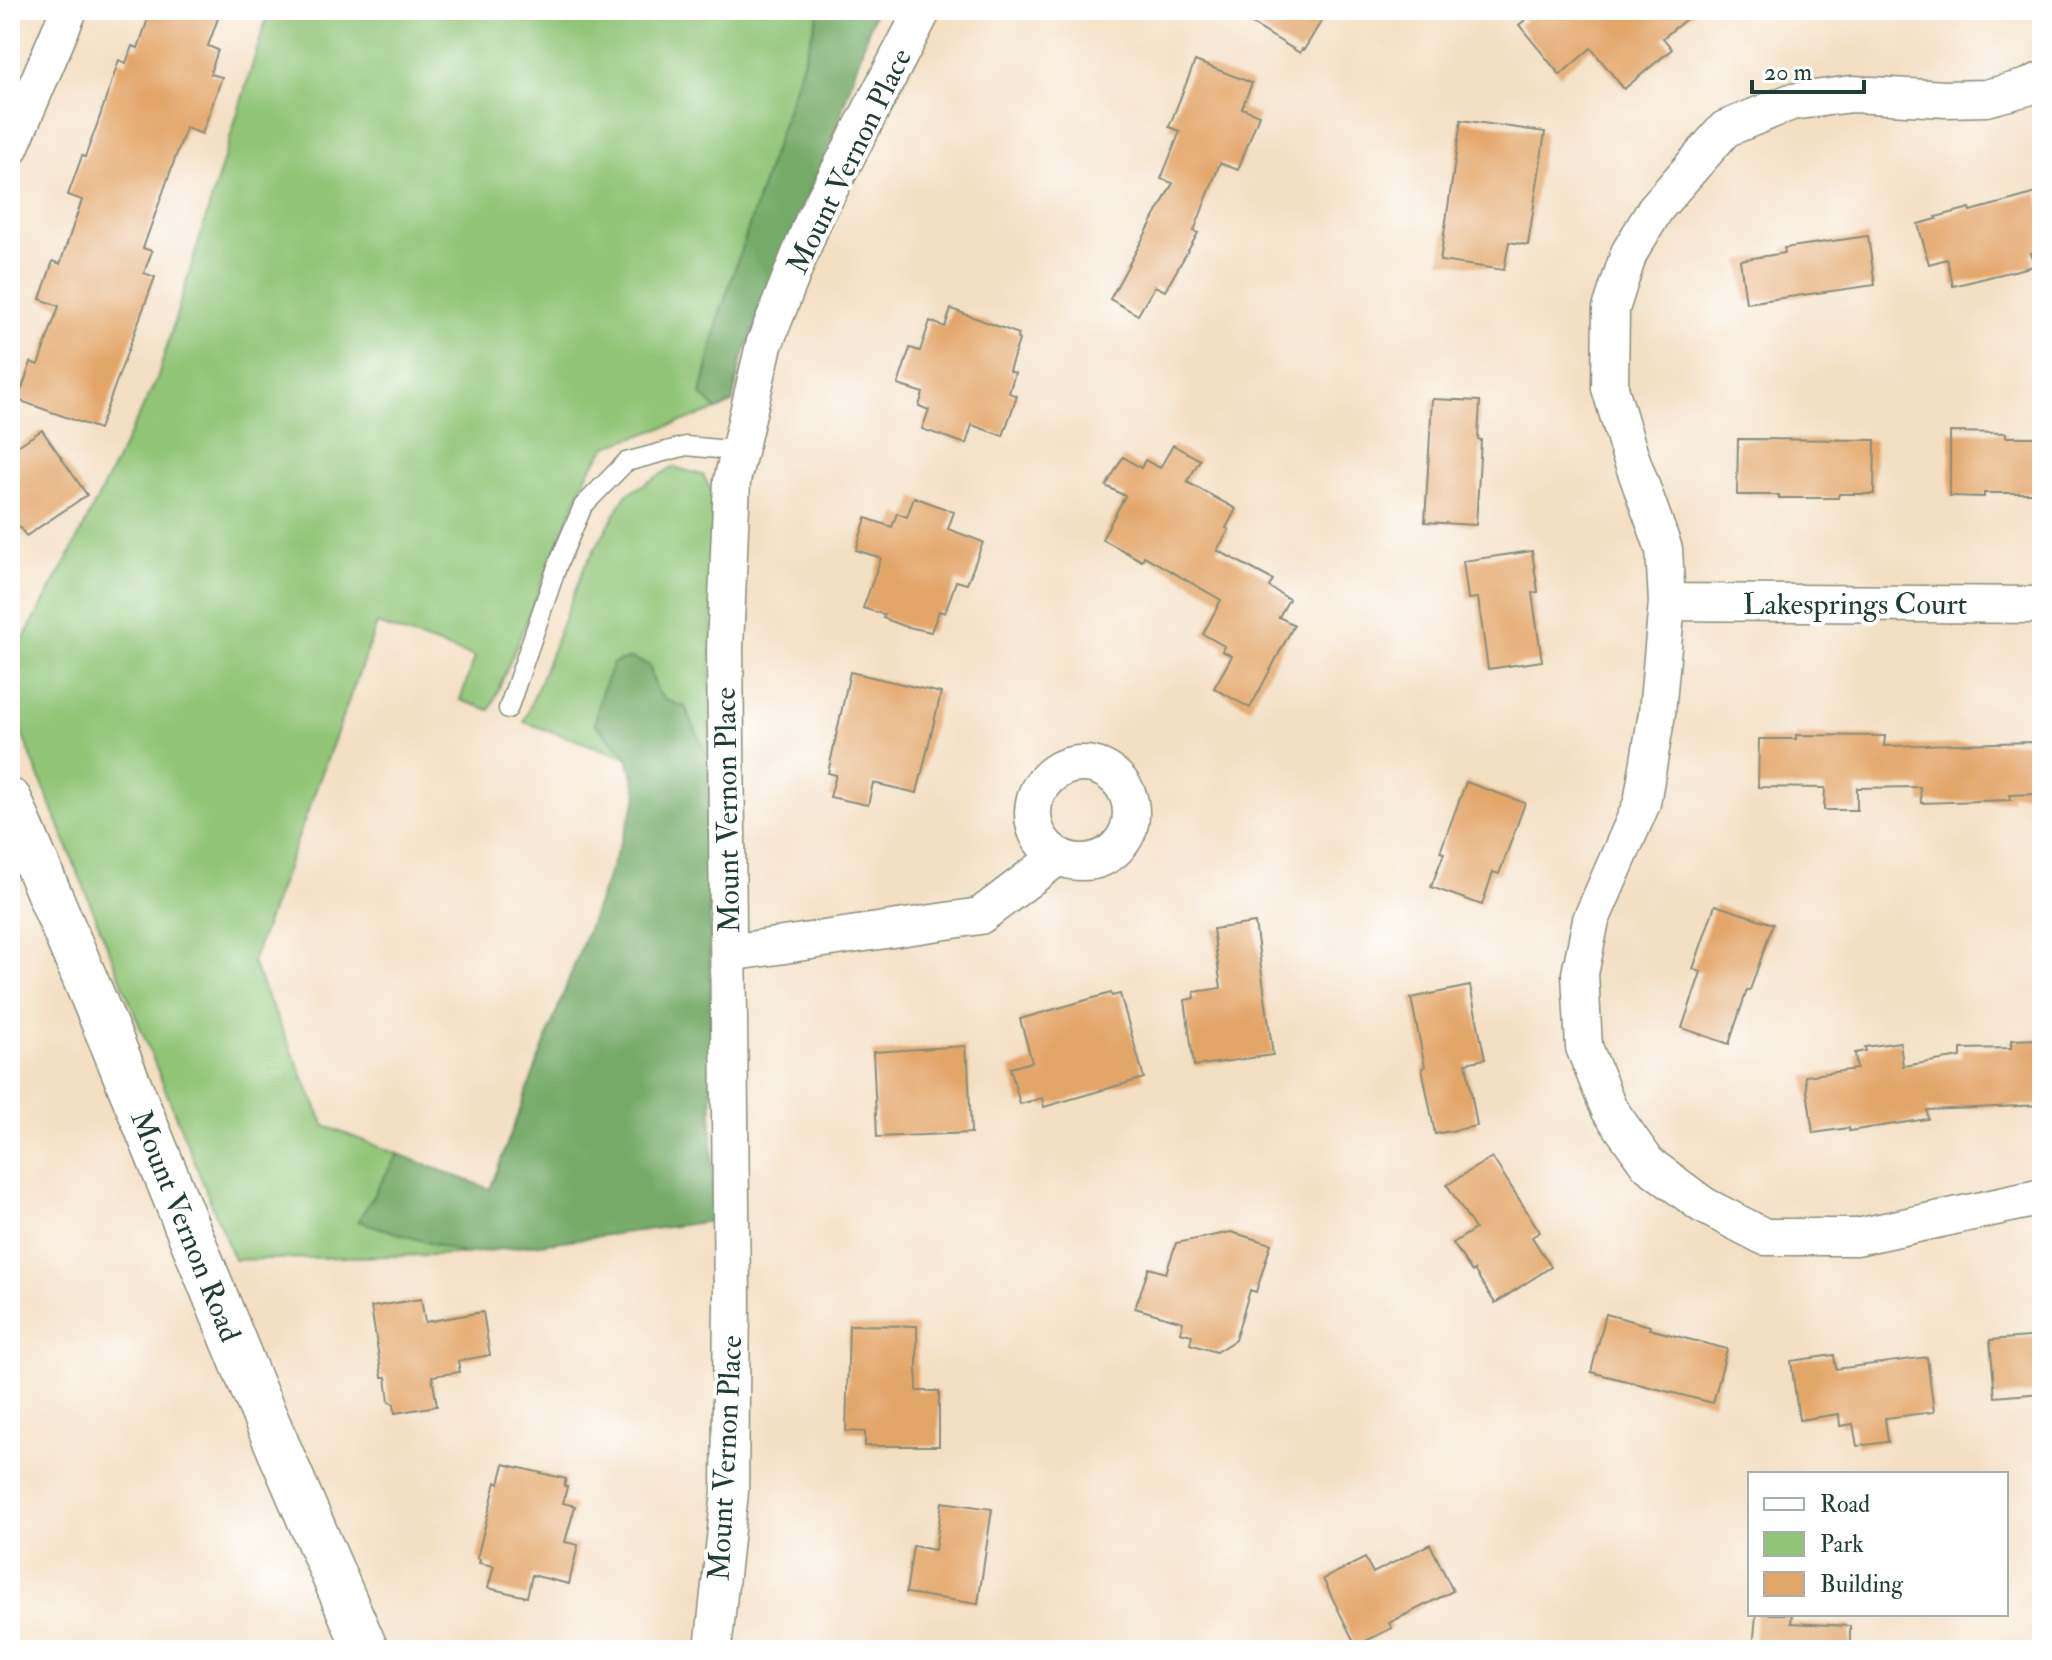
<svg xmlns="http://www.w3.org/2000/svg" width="2052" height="1660" viewBox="0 0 2052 1660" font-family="'IM FELL Double Pica',serif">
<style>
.green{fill:#90c577;stroke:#588156;stroke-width:2}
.forest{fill:#74aa68;stroke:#4a744e;stroke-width:2}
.building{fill:#e3a669}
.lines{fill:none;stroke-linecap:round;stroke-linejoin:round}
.service-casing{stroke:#898e7b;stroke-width:21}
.minor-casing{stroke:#898e7b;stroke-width:39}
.secondary-casing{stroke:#898e7b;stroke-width:47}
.service{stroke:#fff;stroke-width:18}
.minor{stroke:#fff;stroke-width:36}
.secondary{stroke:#fff;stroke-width:44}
.labels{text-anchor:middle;stroke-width:8;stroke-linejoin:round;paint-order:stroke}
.street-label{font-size:30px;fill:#1f3d34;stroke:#fff}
</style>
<rect width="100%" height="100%" fill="#fff"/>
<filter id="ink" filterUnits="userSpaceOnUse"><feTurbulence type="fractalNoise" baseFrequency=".0125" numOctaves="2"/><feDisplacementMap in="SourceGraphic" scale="16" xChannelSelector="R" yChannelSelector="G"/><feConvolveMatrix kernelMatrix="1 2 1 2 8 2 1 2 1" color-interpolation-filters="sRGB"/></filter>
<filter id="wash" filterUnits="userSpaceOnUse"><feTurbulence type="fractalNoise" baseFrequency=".006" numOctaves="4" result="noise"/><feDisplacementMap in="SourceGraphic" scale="32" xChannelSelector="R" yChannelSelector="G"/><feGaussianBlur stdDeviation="1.8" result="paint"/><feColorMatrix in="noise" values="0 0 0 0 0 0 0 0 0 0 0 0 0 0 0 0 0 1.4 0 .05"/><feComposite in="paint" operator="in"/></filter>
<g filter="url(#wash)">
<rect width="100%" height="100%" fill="#f3dfc2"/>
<path class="green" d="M 269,10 L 820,10 L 719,317 L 701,394 L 717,410 L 607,446 L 587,474 L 490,710 L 460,700 L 475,657 L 377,624 L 252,962 L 325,1126 L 398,1154 L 359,1221 L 465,1254 L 234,1260 L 10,704 L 10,663 L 68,558 L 157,379 Z
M 673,467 L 703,475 L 716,500 L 708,758 L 685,707 C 654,697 658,695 649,665 L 595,723 L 628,758 L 524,722 L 584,568 L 626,495 Z"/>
<path class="forest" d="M 820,10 L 875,10 L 835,131 L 741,361 L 732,403 L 717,410 L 701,395 L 719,317 Z
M 631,658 L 649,665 C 658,695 654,697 685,707 L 708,758 L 713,1221 L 465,1254 L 358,1221 L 398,1154 L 490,1189 L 638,796 L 628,758 L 595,723 L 601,693 L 613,663 Z"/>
<g id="blocks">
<path class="building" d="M 151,10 L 221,10 L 208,46 L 218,50 L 210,74 L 222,77 L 202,134 L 186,128 L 143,248 L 152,251 L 144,273 L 155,277 L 99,429 L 18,400 L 31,362 L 38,365 L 59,306 L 40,299 L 53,261 L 60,264 L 82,200 L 68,195 L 82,156 L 85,157 L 98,122 L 119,60 L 126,63 L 132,46 L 138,48 Z
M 1229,10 L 1328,10 L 1304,50 L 1302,49 L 1300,53 Z
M 1537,10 L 1697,10 L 1663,38 L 1672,49 L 1624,89 L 1591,48 L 1560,75 L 1519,25 Z
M 1195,61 L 1252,83 L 1242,108 L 1259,115 L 1238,170 L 1220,163 L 1194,231 L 1198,233 L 1165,291 L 1155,286 L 1138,315 L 1110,299 L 1173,183 L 1161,179 L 1180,131 L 1169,127 Z
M 1461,120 L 1545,132 L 1528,245 L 1509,242 L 1504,270 L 1440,261 Z
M 2037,193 L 2042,212 L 2042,250 L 2031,253 L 2034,266 L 1953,286 L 1947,259 L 1929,264 L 1918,224 L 1937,219 L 1936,217 L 1970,208 L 1971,211 Z
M 1868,236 L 1875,285 L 1746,303 L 1740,260 L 1785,253 L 1784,248 Z
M 951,309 L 1019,334 L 1017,339 L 1019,340 L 1009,371 L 1015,373 L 1009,393 L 1017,396 L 1003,436 L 972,425 L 966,444 L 922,429 L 929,410 L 919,406 L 923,393 L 898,385 L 910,348 L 920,351 L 930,321 L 945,327 Z
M 1432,399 L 1480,401 L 1478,439 L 1481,440 L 1476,525 L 1425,522 Z
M 42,430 L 87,495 L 26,536 L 10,513 L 10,451 Z
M 1950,432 L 2006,433 L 2006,437 L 2042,437 L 2042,493 L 1984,493 L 1984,497 L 1950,496 Z
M 1738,439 L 1875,440 L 1874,494 L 1839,494 L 1838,498 L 1779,498 L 1779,495 L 1737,495 Z
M 1173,445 L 1200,460 L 1187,482 L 1236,509 L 1226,528 L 1229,530 L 1217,550 L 1273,580 L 1269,587 L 1289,599 L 1279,617 L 1294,625 L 1250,708 L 1214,688 L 1232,656 L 1222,651 L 1224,646 L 1203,634 L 1221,600 L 1144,556 L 1142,561 L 1102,539 L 1125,496 L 1106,486 L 1123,457 L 1141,468 L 1145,460 L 1160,468 Z
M 914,497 L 954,512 L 948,529 L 983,542 L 967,584 L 956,581 L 945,613 L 939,611 L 931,632 L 904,626 L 883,618 L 885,615 L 863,608 L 881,558 L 856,550 L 866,518 L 892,527 L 897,513 L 907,517 Z
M 1532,551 L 1538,592 L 1532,593 L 1542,661 L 1488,669 L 1478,598 L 1468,599 L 1463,561 Z
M 850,672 L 941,693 L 917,793 L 873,783 L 868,805 L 830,797 L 836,775 L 828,773 Z
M 1796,735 L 1885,736 L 1884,746 L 2034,742 L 2036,794 L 2010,795 L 2011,800 L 1921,803 L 1920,787 L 1857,788 L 1857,810 L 1824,810 L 1825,788 L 1758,787 L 1759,739 L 1796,739 Z
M 1466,782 L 1525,803 L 1499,874 L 1493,872 L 1482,905 L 1431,887 L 1444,853 L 1440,852 Z
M 1715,905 L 1773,924 L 1750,990 L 1747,990 L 1729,1044 L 1682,1028 L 1701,972 L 1693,969 Z
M 1255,923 L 1273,1055 L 1194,1066 L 1185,1000 L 1195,998 L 1194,992 L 1221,988 L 1213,929 Z
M 1470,986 L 1485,1059 L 1466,1063 L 1477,1126 L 1435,1134 L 1422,1068 L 1425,1067 L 1411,998 Z
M 1111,993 L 1112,996 L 1120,994 L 1144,1078 L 1044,1107 L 1042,1098 L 1020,1104 L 1010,1068 L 1032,1062 L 1020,1019 Z
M 2042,1039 L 2042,1105 L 1927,1110 L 1928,1119 L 1849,1131 L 1849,1128 L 1813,1133 L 1805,1076 L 1857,1069 L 1855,1053 L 1866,1051 L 1865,1047 L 1900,1042 L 1903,1066 L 1961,1057 L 1961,1049 L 2011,1048 L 2011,1040 Z
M 965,1046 L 966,1061 L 968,1060 L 971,1133 L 877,1137 L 873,1052 Z
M 1492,1157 L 1540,1232 L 1532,1237 L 1551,1267 L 1495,1303 L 1474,1270 L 1472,1272 L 1453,1243 L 1475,1229 L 1447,1185 Z
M 1231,1232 L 1271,1244 L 1256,1292 L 1250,1290 L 1235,1340 L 1216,1352 L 1190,1344 L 1192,1335 L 1180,1332 L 1183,1322 L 1135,1308 L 1149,1268 L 1166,1273 L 1176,1243 Z
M 421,1299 L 425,1322 L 483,1312 L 490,1355 L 458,1361 L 460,1372 L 432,1376 L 437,1406 L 395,1413 L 394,1404 L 389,1402 L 386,1377 L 382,1377 L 371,1307 Z
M 1606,1314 L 1650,1326 L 1649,1329 L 1727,1349 L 1713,1403 L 1591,1372 Z
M 849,1325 L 917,1326 L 917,1391 L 939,1391 L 939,1446 L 865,1446 L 865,1432 L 846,1431 Z
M 2042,1336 L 2042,1393 L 1995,1397 L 1990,1340 Z
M 1834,1355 L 1836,1369 L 1927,1357 L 1934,1412 L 1885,1418 L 1888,1442 L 1857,1446 L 1853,1424 L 1840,1426 L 1839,1414 L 1799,1420 L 1791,1361 Z
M 504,1464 L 566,1479 L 564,1486 L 567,1487 L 563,1503 L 575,1506 L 565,1542 L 578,1545 L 569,1584 L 532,1575 L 527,1597 L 488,1588 L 494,1566 L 479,1563 L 480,1559 L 477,1558 L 496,1482 L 499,1484 Z
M 942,1502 L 992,1509 L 978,1604 L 906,1593 L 913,1546 L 935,1550 Z
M 1430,1544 L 1453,1591 L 1389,1623 L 1392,1628 L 1356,1646 L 1323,1579 L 1365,1558 L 1373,1573 Z
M 1756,1614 L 1792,1614 L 1791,1623 L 1850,1626 L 1850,1650 L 1753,1650 Z"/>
</g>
</g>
<g filter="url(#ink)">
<use href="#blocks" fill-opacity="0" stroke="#898e7b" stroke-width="2"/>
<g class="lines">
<defs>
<path id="service" d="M 508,709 L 558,564 L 583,506 L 626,462 L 686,446 L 739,451"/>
<path id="minor" d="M 2042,80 L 2028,87 L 1986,98 L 1946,99 L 1852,94 L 1791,102 L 1725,129 L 1656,208 L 1629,253 L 1611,309 L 1610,388 L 1629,452 L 1664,549 L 1667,602 L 1657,713 L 1642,803 L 1591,920 L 1580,974 L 1584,1047 L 1609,1109 L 1648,1164 L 1703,1205 L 1765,1237 L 1857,1237 L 2042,1197
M 10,148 L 69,10
M 1667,602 L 2042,605
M1033 813a49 49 0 1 1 98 0a49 49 0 1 1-98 0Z
M 729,953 L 980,916 L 1059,856
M 713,1650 L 730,1492 L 732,1298 L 725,647 L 732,481 L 764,345 L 813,221 L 923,10"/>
<path id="secondary" d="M 10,801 L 113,1045 L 253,1389 L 366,1650"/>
</defs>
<use href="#service" class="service-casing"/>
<use href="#minor" class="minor-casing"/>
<use href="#secondary" class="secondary-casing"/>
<use href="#service" class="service"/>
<use href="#minor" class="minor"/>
<use href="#secondary" class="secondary"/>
</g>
</g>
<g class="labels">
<g class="street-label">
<text transform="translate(849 161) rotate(-64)" y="10">Mount Vernon Place</text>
<text x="1855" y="614">Lakesprings Court</text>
<text transform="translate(727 810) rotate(-91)" y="10">Mount Vernon Place</text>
<text transform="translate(186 1226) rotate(68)" y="10">Mount Vernon Road</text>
<text transform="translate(725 1458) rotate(-87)" y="10">Mount Vernon Place</text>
</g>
</g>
<rect width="2052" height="1660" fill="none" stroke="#fff" stroke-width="40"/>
<rect x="1748" y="1472" width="260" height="144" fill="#ffffff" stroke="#a5b1ae" stroke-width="2"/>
<rect x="1764" y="1498" width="40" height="12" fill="#ffffff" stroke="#a5b1ae" stroke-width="2"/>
<text x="1820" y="1512" font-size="24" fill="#1f3d34">Road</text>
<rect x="1764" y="1532" width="40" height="24" fill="#90c577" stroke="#a5b1ae" stroke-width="2"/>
<text x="1820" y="1552" font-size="24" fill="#1f3d34">Park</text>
<rect x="1764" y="1572" width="40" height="24" fill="#e3a669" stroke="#a5b1ae" stroke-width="2"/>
<text x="1820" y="1592" font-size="24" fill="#1f3d34">Building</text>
<path d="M1752 80v12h112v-12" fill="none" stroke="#1f3d34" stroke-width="4"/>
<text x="1764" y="80" font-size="24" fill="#1f3d34" stroke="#ffffff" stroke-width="6" paint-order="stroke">20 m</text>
</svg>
